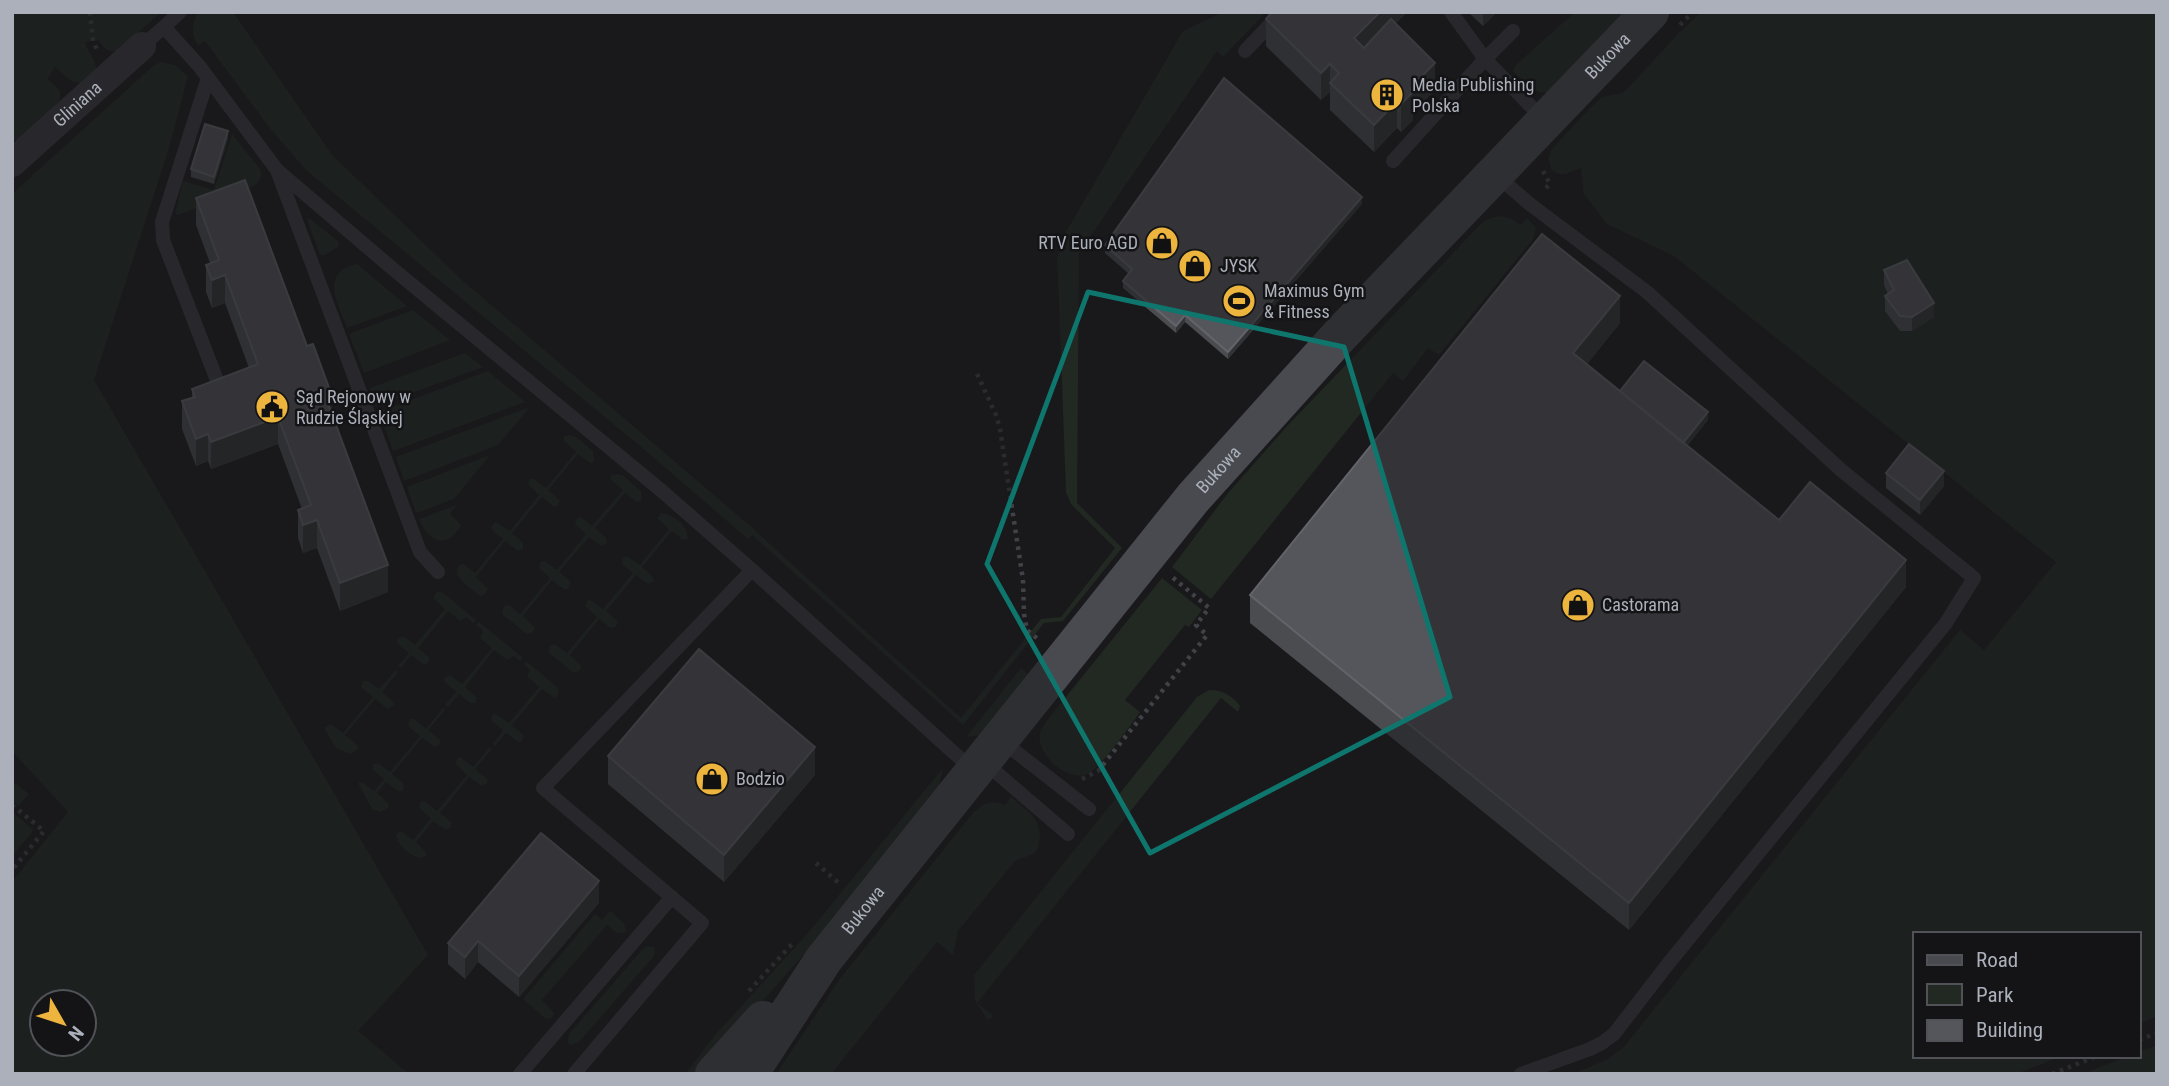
<svg xmlns="http://www.w3.org/2000/svg" width="2169" height="1086" viewBox="0 0 2169 1086" font-family="'Roboto Condensed',sans-serif">
<style>
.green{fill:#212922;fill-rule:evenodd}
.lines{fill:none;stroke-linecap:round;stroke-linejoin:round}
.path{stroke:#404247;stroke-width:4.5;stroke-dasharray:3.5 5;stroke-linecap:butt}
.lane{stroke:#3a3b40;stroke-width:14}
.street{stroke:#3a3b40;stroke-width:28}
.secondary{stroke:#484a50;stroke-width:38}
.wall{fill:#4a4c50}
.shaded-wall{fill:#323336}
.building{fill:#55565b;stroke:#62646a;stroke-width:2}
.marked{fill:none;stroke:#0f766e;stroke-width:5;stroke-linejoin:round}
.labels{text-anchor:middle;stroke-width:5;stroke-linejoin:round;paint-order:stroke}
.street-label{font-size:18px;fill:#abb0ba;stroke:#141416}
.poi-label{font-size:18px;fill:#abb0ba;stroke:#141416;text-anchor:start}
</style>
<rect width="100%" height="100%" fill="#19191b"/>
<path class="green" d="M 12,12 L 161,12 L 118,51 C 109,53 103,49 99,40 L 85,42 C 87,53 96,58 96,70 L 80,83 L 71,81 L 55,67 L 47,79 C 51,83 58,87 60,92 C 65,106 30,131 20,140 L 12,140 Z
M 198,12 L 233,12 L 332,155 L 463,281 L 748,524 L 961,718 L 1041,619 L 1061,617 L 1115,548 L 1071,504 L 1066,492 L 1058,277 L 1057,259 L 1063,237 L 1183,31 L 1223,12 L 1266,12 L 1223,57 L 1217,51 L 1079,253 L 1077,503 L 1122,548 L 1063,621 L 1044,623 L 963,725 L 752,535 L 748,539 L 646,451 L 306,170 L 269,127 L 205,41 L 198,45 C 191,34 192,23 198,12 Z
M 1575,12 L 1629,12 L 1548,93 C 1530,93 1524,83 1513,71 L 1516,65 Z
M 1701,12 L 2157,12 L 2157,1016 L 2139,1024 L 2139,934 L 1915,934 L 1915,1056 L 2062,1056 L 2016,1074 L 1573,1074 L 1606,1060 L 1623,1048 L 1960,630 L 1984,650 L 2056,562 L 1674,256 L 1607,224 L 1584,194 L 1581,168 C 1570,171 1563,179 1552,170 C 1548,162 1548,157 1552,149 L 1590,108 L 1602,97 L 1622,93 L 1629,87 L 1676,36 Z
M 161,62 L 175,65 L 188,76 L 169,148 L 94,380 L 428,955 L 358,1031 L 409,1074 L 12,1074 L 12,882 L 68,812 L 12,751 L 12,194 L 153,66 ZM 42,1002 L 84,1002 L 84,1044 L 42,1044 Z
M 232,134 L 260,169 C 263,177 260,182 254,186 L 178,215 L 175,214 L 183,181 L 214,190 Z
M 1499,216 L 1510,218 L 1521,225 L 1527,218 L 1536,228 L 1533,237 L 1534,238 L 1439,355 L 1428,348 L 1403,381 L 1393,373 L 1211,599 L 1172,567 L 1228,493 L 1290,423 L 1479,226 L 1486,220 Z
M 309,218 L 339,242 L 338,247 L 325,255 L 320,255 L 307,220 Z
M 357,264 L 407,306 L 347,328 C 338,304 319,272 357,264 Z
M 413,310 L 450,340 L 364,373 L 349,334 Z
M 465,353 L 483,367 L 376,406 L 370,388 Z
M 488,371 L 525,402 L 393,451 L 379,412 Z
M 530,407 L 498,445 L 404,481 L 396,457 Z
M 569,435 L 576,437 L 593,451 L 594,462 L 591,463 L 578,454 L 548,490 L 560,501 L 557,506 L 554,507 L 542,497 L 512,533 L 523,543 L 523,549 L 518,551 L 505,541 L 476,577 L 488,589 L 485,594 L 480,596 C 470,588 447,574 462,563 L 475,573 L 503,539 L 492,530 L 492,525 L 496,522 L 510,531 L 539,495 L 528,484 L 530,479 L 534,479 L 546,488 L 576,452 L 564,441 L 564,437 Z
M 490,455 L 454,499 L 416,513 L 407,487 Z
M 617,474 L 622,475 L 641,491 L 642,500 L 637,502 L 625,493 L 595,528 L 606,538 L 607,543 L 601,546 L 589,537 L 559,572 L 571,582 L 568,589 L 564,589 L 552,580 L 523,616 L 535,628 L 533,632 L 527,634 L 503,615 L 502,611 L 504,606 L 509,605 L 520,614 L 550,578 L 539,568 L 541,561 L 545,561 L 557,570 L 586,534 L 575,524 L 577,518 L 581,517 L 592,526 L 623,490 L 610,479 L 611,475 Z
M 457,505 L 450,514 L 461,525 C 448,550 428,542 419,519 Z
M 661,513 C 674,514 688,526 688,539 L 683,540 L 672,531 L 642,567 L 653,577 L 654,581 L 648,584 L 636,575 L 606,611 L 618,622 L 616,627 L 611,628 L 599,619 L 570,655 L 581,666 L 580,670 L 574,673 L 549,653 L 549,647 L 554,644 L 567,653 L 597,617 L 585,606 L 588,600 L 592,601 L 603,609 L 633,573 L 622,564 L 623,558 L 627,556 L 640,565 L 669,529 L 657,518 Z
M 1162,578 L 1202,610 L 1189,627 L 1185,625 L 1125,700 L 1140,712 C 1130,726 1100,769 1087,774 C 1066,783 1035,752 1040,733 C 1042,726 1048,720 1052,714 Z
M 437,592 L 442,592 L 476,620 L 473,623 L 467,617 L 460,621 L 448,611 L 418,648 L 430,658 L 427,664 L 423,664 L 411,655 L 401,668 L 398,666 L 409,653 L 398,644 L 397,640 L 403,636 L 415,645 L 445,609 L 433,598 Z
M 479,622 L 523,658 L 520,661 L 514,656 L 507,660 L 494,650 L 465,687 L 477,698 L 475,703 L 470,703 L 459,694 L 448,707 L 445,705 L 456,692 L 445,682 L 444,678 L 450,675 L 462,684 L 492,648 L 480,638 L 483,631 L 476,625 Z
M 526,661 L 557,687 L 559,694 L 555,698 L 542,689 L 512,725 L 524,736 L 522,741 L 518,742 L 506,733 L 495,746 L 493,744 L 503,730 L 492,721 L 491,717 L 494,713 L 509,723 L 539,687 L 527,676 L 530,670 L 524,664 Z
M 1021,668 L 1029,675 L 981,735 L 966,737 Z
M 396,670 L 398,672 L 382,692 L 393,702 L 394,705 L 388,709 L 375,699 L 345,735 L 357,745 L 358,749 L 350,754 L 336,748 L 325,730 L 325,727 L 331,724 L 343,733 L 373,697 L 361,687 L 363,681 L 368,681 L 379,689 Z
M 1209,690 C 1220,689 1234,696 1240,706 L 1238,712 L 1221,698 L 977,1003 L 994,1016 L 988,1020 L 975,1001 L 974,975 L 1197,697 Z
M 443,708 L 445,710 L 428,730 L 440,740 L 440,744 L 435,747 L 422,738 L 392,774 L 403,783 L 404,788 L 402,791 L 398,791 L 386,782 L 377,793 L 388,803 L 389,807 L 380,812 L 372,809 L 358,783 L 362,782 L 374,791 L 384,779 L 372,769 L 373,764 L 378,763 L 390,772 L 420,736 L 408,726 L 410,719 L 414,719 L 426,729 Z
M 490,747 L 492,749 L 475,769 L 487,779 L 487,783 L 482,786 L 469,777 L 440,813 L 451,822 L 451,827 L 446,830 L 433,821 L 416,842 L 425,851 L 427,855 L 421,858 C 410,856 397,845 396,834 L 401,831 L 413,840 L 431,818 L 419,808 L 421,802 L 425,801 L 437,811 L 467,775 L 455,763 L 458,758 L 460,757 L 473,767 Z
M 943,768 L 938,791 L 851,901 L 722,1047 L 701,1074 L 685,1074 L 715,1035 L 808,933 Z
M 12,781 L 29,794 L 18,806 L 12,801 Z
M 1011,797 L 1030,813 L 1037,822 L 1040,834 L 1038,848 L 1035,853 L 1015,861 L 958,931 L 953,955 L 937,942 L 831,1074 L 776,1074 L 839,980 L 969,818 C 980,805 989,798 1005,805 Z
M 12,812 L 34,830 L 12,856 Z
M 610,911 L 624,923 L 626,932 L 617,933 L 607,925 L 542,1000 L 554,1013 L 552,1018 L 546,1019 L 523,999 L 595,914 L 602,920 Z
M 647,946 L 654,947 L 655,953 L 653,957 L 579,1042 L 570,1045 L 568,1043 L 569,1034 L 642,950 Z
M 2157,1045 L 2157,1074 L 2083,1074 L 2128,1056 L 2139,1056 L 2139,1052 Z"/>
<g class="lines">
<path class="path" d="M 90,12 L 93,41 L 98,52
M 1680,25 L 1693,12
M 1543,171 L 1550,184 L 1544,190
M 977,374 L 996,415 L 1000,429 L 1023,580 L 1024,614 L 1027,630 L 1039,640
M 1082,779 L 1098,771 L 1207,635 L 1196,625 L 1209,608 L 1171,576
M 12,805 L 44,831 L 12,870
M 816,863 L 841,885
M 749,991 L 793,943
M 2139,1040 L 2157,1033
M 2052,1074 L 2097,1056"/>
<path class="lane" d="M 1451,12 L 1485,59 L 1545,121
M 164,27 L 180,12
M 142,46 L 164,27 L 200,67 L 277,170
M 1245,51 L 1282,12
M 208,78 L 162,222 L 163,240 L 223,396
M 1393,161 L 1485,59 L 1513,31
M 1496,175 L 1531,205 L 1647,292 L 1841,470 L 1974,578 L 1946,623 L 1668,964 L 1614,1034 L 1602,1043 L 1590,1049 L 1521,1074
M 438,572 L 420,552 L 277,170 L 393,269 L 663,492 L 752,570
M 1002,741 L 1089,809
M 984,762 L 1068,834
M 520,1074 L 672,897
M 574,1074 L 702,923 L 543,788 L 752,570 L 974,771"/>
<path class="street" id="s1" d="M 12,163 L 142,46"/>
<g class="secondary">
<path d="M 714,1074 L 763,1020"/>
<path id="s2" d="M 749,1074 L 824,959 L 1193,498 L 1340,335 L 1650,12"/>
</g>
</g>
<path class="wall" d="M 1272,12 L 1407,12 L 1395,24 L 1435,90 L 1413,112 L 1413,120 L 1401,132 L 1397,128 L 1374,152 L 1330,110 L 1330,92 L 1321,100 L 1266,46 L 1266,19 Z
M 1468,12 L 1497,12 L 1483,26 Z
M 228,139 L 214,184 L 191,177 L 191,169 Z
M 196,198 L 332,413 L 388,592 L 340,611 L 317,548 L 303,553 L 298,538 L 298,510 L 302,509 L 278,444 L 211,469 L 208,461 L 196,466 L 182,429 L 182,401 L 192,398 L 192,389 L 249,368 L 225,303 L 212,308 L 206,292 L 206,265 L 210,263 L 196,225 Z
M 1362,204 L 1228,359 L 1185,322 L 1176,333 L 1123,288 L 1123,281 L 1129,274 L 1105,253 L 1105,245 Z
M 1884,270 L 1934,317 L 1912,331 L 1900,331 L 1885,311 L 1885,296 L 1888,294 L 1884,285 Z
M 1620,323 L 1587,364 L 1620,391 L 1708,420 L 1687,446 L 1779,520 L 1906,587 L 1629,930 L 1250,623 L 1250,595 Z
M 1886,473 L 1944,486 L 1920,515 L 1886,488 Z
M 608,756 L 815,775 L 724,882 L 608,784 Z
M 599,903 L 519,997 L 478,962 L 465,979 L 448,964 L 448,943 Z"/>
<path class="shaded-wall" d="M 1380,12 L 1407,12 L 1354,66 L 1354,38 Z
M 1483,12 L 1497,12 L 1483,26 Z
M 1435,63 L 1435,90 L 1413,112 L 1413,120 L 1401,132 L 1401,104 L 1410,88 Z
M 1330,64 L 1330,92 L 1321,100 L 1321,73 Z
M 1397,101 L 1397,128 L 1374,152 L 1374,125 Z
M 228,131 L 228,139 L 214,184 L 214,177 Z
M 1362,197 L 1362,204 L 1228,359 L 1228,352 Z
M 225,275 L 225,303 L 212,308 L 212,280 Z
M 1620,296 L 1620,323 L 1573,381 L 1573,353 Z
M 1934,303 L 1934,317 L 1912,331 L 1912,317 Z
M 1185,315 L 1185,322 L 1176,333 L 1176,326 Z
M 332,396 L 332,423 L 326,398 Z
M 1708,412 L 1708,420 L 1679,455 L 1679,448 Z
M 278,417 L 278,444 L 211,469 L 211,442 Z
M 208,434 L 208,461 L 196,466 L 196,439 Z
M 1944,471 L 1944,486 L 1920,515 L 1920,500 Z
M 317,520 L 317,548 L 303,553 L 303,525 Z
M 1906,560 L 1906,587 L 1629,930 L 1629,903 Z
M 388,565 L 388,592 L 340,611 L 340,583 Z
M 815,747 L 815,775 L 724,882 L 724,855 Z
M 599,881 L 599,903 L 519,997 L 519,976 Z
M 478,941 L 478,962 L 465,979 L 465,957 Z"/>
<path class="building" d="M 1272,12 L 1380,12 L 1354,38 L 1364,48 L 1391,19 L 1435,63 L 1410,88 L 1413,92 L 1401,104 L 1397,101 L 1374,125 L 1330,83 L 1339,73 L 1330,64 L 1321,73 L 1266,19 Z
M 1224,78 L 1362,197 L 1228,352 L 1185,315 L 1176,326 L 1123,281 L 1132,269 L 1105,245 Z
M 205,124 L 228,131 L 214,177 L 191,169 Z
M 245,180 L 307,346 L 313,344 L 332,396 L 326,398 L 388,565 L 340,583 L 317,520 L 303,525 L 298,510 L 311,505 L 278,417 L 211,442 L 208,434 L 196,439 L 182,401 L 195,397 L 192,389 L 258,364 L 225,275 L 212,280 L 206,265 L 219,260 L 196,198 Z
M 1542,234 L 1620,296 L 1573,353 L 1779,520 L 1810,482 L 1906,560 L 1629,903 L 1250,595 Z
M 1907,260 L 1934,303 L 1912,317 L 1900,316 L 1885,296 L 1894,290 L 1884,270 Z
M 1644,361 L 1708,412 L 1683,443 L 1620,391 Z
M 1909,444 L 1944,471 L 1920,500 L 1886,473 Z
M 699,649 L 815,747 L 724,855 L 608,756 Z
M 541,833 L 599,881 L 519,976 L 478,941 L 465,957 L 448,943 Z"/>
<path d="M0 0H2169V1086H0ZM 1088,292 L 1344,347 L 1450,697 L 1150,853 L 987,564 Z" fill="#19191b" fill-opacity=".55" fill-rule="evenodd"/>
<path class="marked" d="M 1088,292 L 1344,347 L 1450,697 L 1150,853 L 987,564 Z"/>
<defs>
<symbol id="building-disc" viewBox="-11 -11 22 22"><circle r="9.5" fill="#edb53e" stroke="#141416"/><path d="M-4-6H4V6H1V3H-1V6H-4ZM-2.5-4.3h1.7v1.8h-1.7ZM.8-4.3h1.7v1.8H.8ZM-2.5-1h1.7V.8h-1.7ZM.8-1h1.7V.8H.8Z" fill="#111"/></symbol>
<symbol id="shop-disc" viewBox="-11 -11 22 22"><circle r="9.5" fill="#edb53e" stroke="#141416"/><path d="M-5-2.5h2.3a2.7 3.5 0 0 1 5.4 0H5L5.5 6h-11ZM-1.5-2.5h3a1.5 2.3 0 0 0-3 0Z" fill="#111"/></symbol>
<symbol id="stadium-disc" viewBox="-11 -11 22 22"><circle r="9.5" fill="#edb53e" stroke="#141416"/><path d="M0-5a6.5 5 0 1 0 0 10a6.5 5 0 1 0 0-10ZM-3.5-1.8h7v3.6h-7Z" fill="#111"/></symbol>
<symbol id="civic-disc" viewBox="-11 -11 22 22"><circle r="9.5" fill="#edb53e" stroke="#141416"/><path d="M-.6-6.5H3V-4.5H.6V-3L4-1V1h2V6H-6V1h2V-1L-.6-3ZM-1.2 2.5V6h2.4V2.5Z" fill="#111"/></symbol>
</defs>
<g fill-rule="evenodd">
<use href="#building-disc" x="1368" y="76" width="38" height="38"/>
<use href="#shop-disc" x="1143" y="224" width="38" height="38"/>
<use href="#shop-disc" x="1176" y="247" width="38" height="38"/>
<use href="#stadium-disc" x="1220" y="282" width="38" height="38"/>
<use href="#civic-disc" x="253" y="388" width="38" height="38"/>
<use href="#shop-disc" x="1559" y="586" width="38" height="38"/>
<use href="#shop-disc" x="693" y="760" width="38" height="38"/>
</g>
<g class="labels">
<g class="street-label">
<text dy="6" stroke="none"><textPath href="#s2" startOffset="1334">Bukowa</textPath></text>
<text dy="6" stroke="none"><textPath href="#s1" startOffset="88">Gliniana</textPath></text>
<text dy="6" stroke="none"><textPath href="#s2" startOffset="766">Bukowa</textPath></text>
<text dy="6" stroke="none"><textPath href="#s2" startOffset="200">Bukowa</textPath></text>
</g>
<g class="poi-label">
<text x="1412" y="91">Media Publishing<tspan x="1412" dy="21">Polska</tspan></text>
<text x="1138" y="249" text-anchor="end">RTV Euro AGD</text>
<text x="1220" y="272">JYSK</text>
<text x="1264" y="297">Maximus Gym<tspan x="1264" dy="21">&amp; Fitness</tspan></text>
<text x="296" y="403">Sąd Rejonowy w<tspan x="296" dy="21">Rudzie Śląskiej</tspan></text>
<text x="1602" y="611">Castorama</text>
<text x="736" y="785">Bodzio</text>
</g>
</g>
<rect width="2169" height="1086" fill="none" stroke="#abb0ba" stroke-width="28"/>
<rect x="1913" y="932" width="228" height="126" fill="#141416" stroke="#505258" stroke-width="2"/>
<rect x="1927" y="955" width="35" height="10" fill="#484a50" stroke="#505258" stroke-width="2"/>
<text x="1976" y="967" font-size="21" fill="#abb0ba">Road</text>
<rect x="1927" y="984" width="35" height="21" fill="#212922" stroke="#505258" stroke-width="2"/>
<text x="1976" y="1002" font-size="21" fill="#abb0ba">Park</text>
<rect x="1927" y="1020" width="35" height="21" fill="#55565b" stroke="#505258" stroke-width="2"/>
<text x="1976" y="1037" font-size="21" fill="#abb0ba">Building</text>
<g transform="translate(63 1023) rotate(129)"><circle r="33" fill="#141416" stroke="#505258" stroke-width="2"/>
<path d="M0-5L12 26L0 18L-12 26Z" fill="#edb53e"/>
<text y="-10" font-size="19" font-weight="bold" text-anchor="middle" fill="#abb0ba">N</text>
</g>
</svg>
